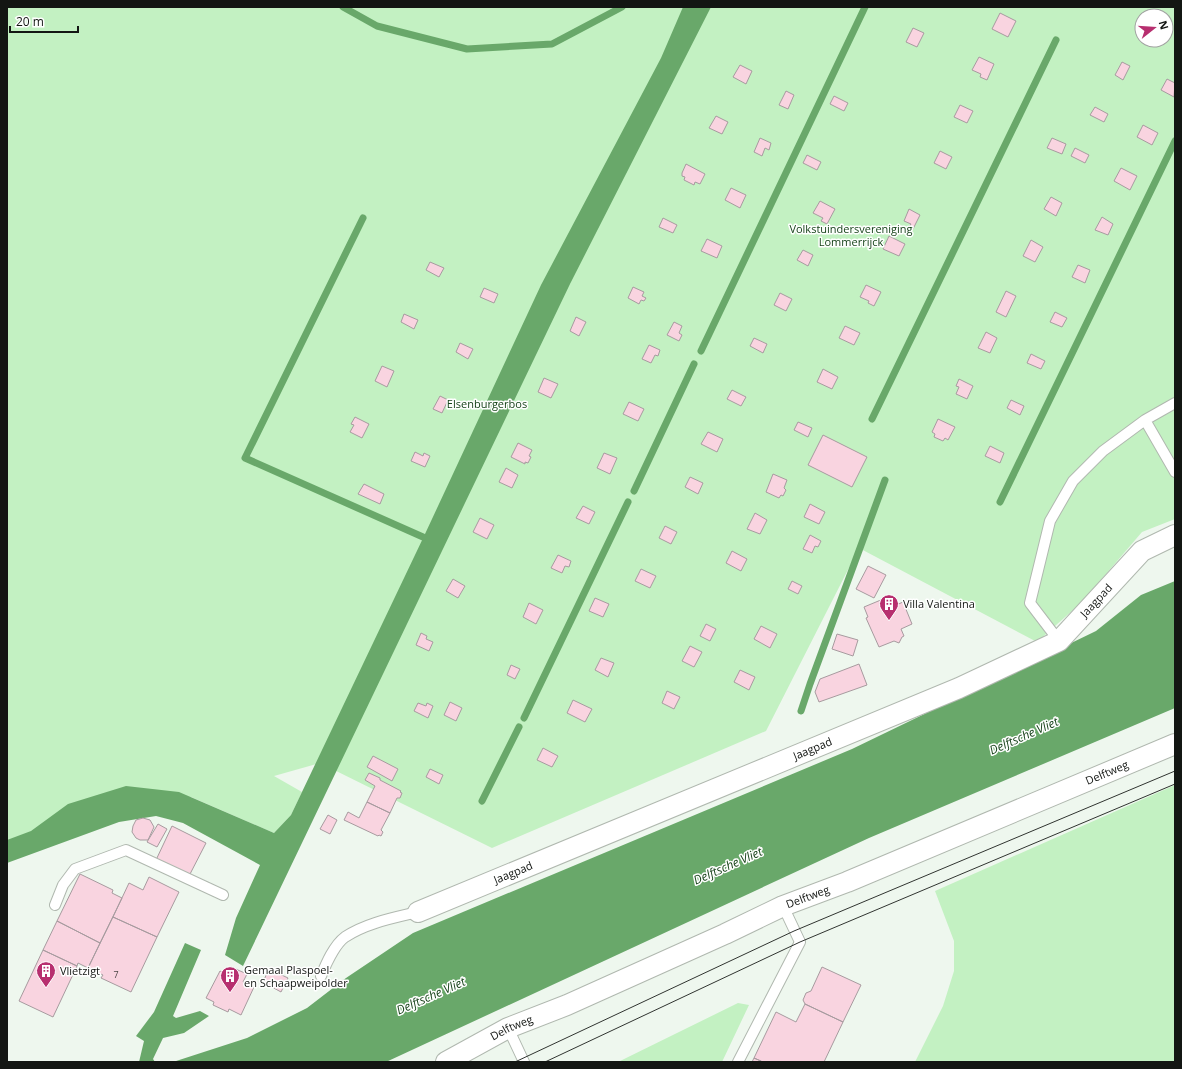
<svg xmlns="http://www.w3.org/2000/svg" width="1182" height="1069" viewBox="0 0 1182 1069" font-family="'Open Sans',sans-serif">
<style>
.green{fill:#c3f1c2;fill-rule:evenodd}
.water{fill:#69a86a}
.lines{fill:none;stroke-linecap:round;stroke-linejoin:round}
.stream{stroke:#69a86a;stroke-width:7}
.building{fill:#f9d4e0;stroke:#a79b9f}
.lane-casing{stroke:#b0b8af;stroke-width:12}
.street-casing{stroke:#b0b8af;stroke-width:22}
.lane{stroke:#fff;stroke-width:10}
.street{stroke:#fff;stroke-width:20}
.tram{stroke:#303430;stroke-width:1}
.labels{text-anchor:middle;stroke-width:3;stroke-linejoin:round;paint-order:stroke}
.number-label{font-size:9px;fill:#4c4646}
.park-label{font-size:11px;fill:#164319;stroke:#fff}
.street-label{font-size:11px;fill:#131613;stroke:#fff}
.poi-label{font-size:11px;fill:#131613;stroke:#fff;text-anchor:start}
.water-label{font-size:12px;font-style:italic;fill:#123f15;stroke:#fff}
</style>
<rect width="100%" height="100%" fill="#eef7ee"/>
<path class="green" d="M 7,7 L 1175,7 L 1175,519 L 1142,532 L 1082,602 L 1037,642 L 859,548 L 766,731 L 492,848 L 320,763 L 274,776 L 302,792 L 291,815 L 274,833 L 191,797 L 7,854 ZM 1142,16 L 1166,16 L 1166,40 L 1142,40 Z
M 1175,785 L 1175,1062 L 915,1062 L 943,1006 L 954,971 L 954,941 L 935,891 Z
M 738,1003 L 749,1005 L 722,1062 L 618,1062 Z"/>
<path class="water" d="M 683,7 L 711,7 L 570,284 L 243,966 L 225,955 L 236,918 L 260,865 L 183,823 L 156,816 L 119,822 L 7,863 L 7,840 L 31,831 L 68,804 L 126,786 L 179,792 L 274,833 L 291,815 L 425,534 L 541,285 L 661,58 Z
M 1175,581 L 1175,708 L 869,838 L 386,1062 L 173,1062 L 247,1038 L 307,1008 L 346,978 L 413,933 L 852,749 L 1096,631 L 1141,595 Z
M 185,943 L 201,950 L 173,1016 L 176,1018 L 200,1011 L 209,1016 L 184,1033 L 163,1038 L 153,1059 L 155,1062 L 139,1062 L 144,1041 L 136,1036 L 154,1012 Z"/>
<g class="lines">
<path class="stream" d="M 343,7 L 377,26 L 467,49 L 552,44 L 622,7
M 363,218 L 245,458 L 423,537
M 701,351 L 865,7
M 872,419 L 1056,40
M 634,491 L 694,364
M 1000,502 L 1175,141
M 801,711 L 810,684 L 885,480
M 524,718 L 628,502
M 482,801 L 519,727"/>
</g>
<path class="building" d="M 1000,13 L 1016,21 L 1008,37 L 992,29 Z
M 913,28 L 924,33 L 917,47 L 906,42 Z
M 979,57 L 994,64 L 987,80 L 980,77 L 981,74 L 972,70 Z
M 1122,62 L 1130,66 L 1123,80 L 1115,75 Z
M 740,65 L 752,71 L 746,84 L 733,77 Z
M 1167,79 L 1175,83 L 1174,97 L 1161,90 Z
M 786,91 L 794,95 L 788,109 L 779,105 Z
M 834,96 L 848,103 L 844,111 L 830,104 Z
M 960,105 L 973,111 L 967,123 L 954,117 Z
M 1095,107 L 1108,114 L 1104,122 L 1090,115 Z
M 716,116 L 728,122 L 722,134 L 709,128 Z
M 1143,125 L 1158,133 L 1152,145 L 1137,137 Z
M 760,138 L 771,143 L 769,150 L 765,148 L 762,156 L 754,152 Z
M 1052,138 L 1066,144 L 1062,154 L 1047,148 Z
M 1075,148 L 1089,155 L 1085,163 L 1071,156 Z
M 940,151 L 952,157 L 946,169 L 934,163 Z
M 807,155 L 821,162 L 817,170 L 803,163 Z
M 686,164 L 705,174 L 700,184 L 695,182 L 694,185 L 684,180 L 685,177 L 682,176 L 682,173 Z
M 1121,168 L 1137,176 L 1130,190 L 1114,181 Z
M 731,188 L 746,195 L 740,208 L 725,200 Z
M 1051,197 L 1062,203 L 1056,216 L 1044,209 Z
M 820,201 L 835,209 L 827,224 L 821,221 L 823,218 L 813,213 Z
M 909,209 L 920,215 L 913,229 L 909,227 L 911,224 L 904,221 Z
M 1102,217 L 1113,224 L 1108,235 L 1095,230 Z
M 663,218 L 677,225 L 673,233 L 659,227 Z
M 889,236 L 905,244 L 899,256 L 883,249 Z
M 707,239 L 722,246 L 717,258 L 701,251 Z
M 1031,240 L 1043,247 L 1035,262 L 1023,256 Z
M 803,250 L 813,255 L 808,266 L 797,260 Z
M 430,262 L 444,268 L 439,277 L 426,270 Z
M 1078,265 L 1090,270 L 1085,283 L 1072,277 Z
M 866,285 L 881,292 L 874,306 L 868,303 L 869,301 L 860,297 Z
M 633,287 L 644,292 L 642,296 L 646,298 L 644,301 L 641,300 L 639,304 L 628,298 Z
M 484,288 L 498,294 L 494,303 L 480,297 Z
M 1006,291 L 1016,296 L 1006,317 L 996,312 Z
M 780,293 L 792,299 L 786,311 L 774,305 Z
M 1055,312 L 1067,318 L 1062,327 L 1050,322 Z
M 404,314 L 418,320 L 414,329 L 401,322 Z
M 576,317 L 586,322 L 579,336 L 570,331 Z
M 674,322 L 682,326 L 679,333 L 682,335 L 679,341 L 667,335 Z
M 845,326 L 860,333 L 854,345 L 839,338 Z
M 986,332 L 997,338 L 990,353 L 978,348 Z
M 754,338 L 767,344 L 763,353 L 750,346 Z
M 460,343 L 473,349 L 468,359 L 456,352 Z
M 649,345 L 660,350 L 658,356 L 655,355 L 651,363 L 642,359 Z
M 1031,354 L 1045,361 L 1041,369 L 1027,363 Z
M 382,366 L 394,371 L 387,387 L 375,381 Z
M 823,369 L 838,377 L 832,389 L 817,382 Z
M 544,378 L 558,384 L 551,398 L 538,392 Z
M 959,379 L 973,386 L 967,399 L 956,394 L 959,387 L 956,386 Z
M 732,390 L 746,397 L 741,406 L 727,399 Z
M 440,396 L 448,400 L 442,413 L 433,409 Z
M 1011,400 L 1024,406 L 1020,415 L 1007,408 Z
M 629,402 L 644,409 L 638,421 L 623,414 Z
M 355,417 L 369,424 L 362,438 L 350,432 L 354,425 L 351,424 Z
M 938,419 L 955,427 L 948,440 L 945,438 L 943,441 L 934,437 L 935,434 L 932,432 Z
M 798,422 L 812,428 L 808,437 L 794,430 Z
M 708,432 L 723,439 L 717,452 L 701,444 Z
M 823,435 L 867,457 L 852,487 L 808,465 Z
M 518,443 L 532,450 L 529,456 L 531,457 L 528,463 L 525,462 L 525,464 L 511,457 Z
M 990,446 L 1004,453 L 1000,463 L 985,456 Z
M 415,452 L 423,456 L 424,453 L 430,456 L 425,467 L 411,461 Z
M 604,453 L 617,458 L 610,474 L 597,468 Z
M 506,468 L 518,475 L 512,488 L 499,482 Z
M 773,474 L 787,480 L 784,488 L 786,490 L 783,496 L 781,495 L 779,498 L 766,492 Z
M 690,477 L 703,483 L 698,494 L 685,487 Z
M 364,484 L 384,494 L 380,504 L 358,494 Z
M 810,504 L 825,512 L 819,524 L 804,517 Z
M 583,506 L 595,512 L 589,524 L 576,518 Z
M 755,513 L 767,520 L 760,534 L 747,529 Z
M 480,518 L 494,525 L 487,539 L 473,532 Z
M 665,526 L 677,532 L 671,544 L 659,538 Z
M 810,535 L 821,541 L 818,547 L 815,546 L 812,553 L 803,549 Z
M 732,551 L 747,559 L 741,571 L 726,563 Z
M 558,555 L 571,561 L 569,567 L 565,566 L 562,573 L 551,568 Z
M 868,566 L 886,575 L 874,598 L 856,589 Z
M 641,569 L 656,576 L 650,588 L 635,581 Z
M 453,579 L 465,586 L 458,598 L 446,591 Z
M 792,581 L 802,586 L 798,594 L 788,589 Z
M 888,597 L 892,607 L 903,602 L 912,624 L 901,629 L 904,636 L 902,637 L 899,643 L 894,641 L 879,647 L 866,618 L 868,617 L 864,607 Z
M 595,598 L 609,604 L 603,617 L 589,611 Z
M 529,603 L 543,610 L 536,624 L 523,617 Z
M 706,624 L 716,629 L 710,641 L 700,636 Z
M 761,626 L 777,634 L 770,648 L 754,639 Z
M 421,633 L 427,636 L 426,639 L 433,642 L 429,651 L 416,645 Z
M 837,634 L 858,640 L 853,656 L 832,649 Z
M 690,646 L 702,652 L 694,667 L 682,661 Z
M 601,658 L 614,663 L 608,677 L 595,670 Z
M 859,664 L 867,685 L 819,702 L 815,692 L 820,679 Z
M 511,665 L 520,669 L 515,679 L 507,675 Z
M 740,670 L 755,677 L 749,690 L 734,682 Z
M 667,691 L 680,697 L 674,709 L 662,703 Z
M 573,700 L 592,709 L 585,722 L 567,713 Z
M 450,702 L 462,708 L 456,721 L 444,715 Z
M 418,703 L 426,706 L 427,703 L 433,706 L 428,718 L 414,711 Z
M 543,748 L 558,756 L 552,767 L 537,760 Z
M 373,756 L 398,769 L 392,781 L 367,767 Z
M 430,769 L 443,775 L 439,784 L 426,777 Z
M 369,773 L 380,778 L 380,780 L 401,791 L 400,792 L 402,793 L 400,798 L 397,798 L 390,813 L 367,802 L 375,786 L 365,780 Z
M 367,802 L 390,813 L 381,830 L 383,832 L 381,836 L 379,835 L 378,836 L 344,820 L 348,812 L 359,818 Z
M 328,815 L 337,820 L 330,834 L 320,829 Z
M 143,818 L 150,820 L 154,827 L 148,840 L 140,840 L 136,838 L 132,832 L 133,826 L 136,820 Z
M 158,824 L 167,829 L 157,847 L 147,842 Z
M 172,826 L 206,843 L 189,876 L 156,860 Z
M 80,874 L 113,890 L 112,893 L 122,898 L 100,943 L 57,921 Z
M 149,877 L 179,892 L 157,937 L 113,917 L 129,883 L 143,890 Z
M 113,917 L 157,937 L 131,992 L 101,978 L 103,975 L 88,968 Z
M 57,921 L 100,943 L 88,968 L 78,963 L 77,966 L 43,950 Z
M 43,950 L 77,966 L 53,1017 L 19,1001 Z
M 231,967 L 247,974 L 243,982 L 254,987 L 241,1015 L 229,1009 L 228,1012 L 213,1005 L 214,1002 L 206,998 L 220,971 L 227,974 Z
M 822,967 L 861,985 L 843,1022 L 805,1004 L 803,1000 L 806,993 L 811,991 Z
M 269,969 L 288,978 L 281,992 L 263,982 Z
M 805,1004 L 843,1022 L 824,1062 L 763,1062 L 754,1058 L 776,1012 L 796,1022 Z
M 754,1058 L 761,1061 L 761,1062 L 752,1062 Z"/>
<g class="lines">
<defs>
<path id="lane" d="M 1145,420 L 1175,472
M 1059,641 L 1030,603 L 1050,521 L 1073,481 L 1103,451 L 1145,420 L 1175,403
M 55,905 L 63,885 L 75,869 L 126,850 L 223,895
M 321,976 C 326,964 334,945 345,937 C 366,923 393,918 418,912
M 508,1028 L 524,1062
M 738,1062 L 800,942 L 783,906"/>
<g id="street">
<path id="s1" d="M 418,912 L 959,688 L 1059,641 L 1142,551 L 1175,535"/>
<path id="s2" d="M 446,1062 L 508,1028 L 567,1005 L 725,934 L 783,906 L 847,882 L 1175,744"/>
</g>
</defs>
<use href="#lane" class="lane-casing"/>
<use href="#street" class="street-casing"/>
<use href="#lane" class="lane"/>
<use href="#street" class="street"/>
<path class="tram" d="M 515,1062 L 794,931 L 1175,771
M 545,1062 L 800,942 L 1175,784"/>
</g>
<defs>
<symbol id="building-pin" viewBox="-11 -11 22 30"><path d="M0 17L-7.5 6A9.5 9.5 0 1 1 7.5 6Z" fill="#b72f6f" stroke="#fff"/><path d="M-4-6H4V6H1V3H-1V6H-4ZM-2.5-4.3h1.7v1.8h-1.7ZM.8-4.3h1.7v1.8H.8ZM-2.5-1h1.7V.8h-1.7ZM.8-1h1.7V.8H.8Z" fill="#fff"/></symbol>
</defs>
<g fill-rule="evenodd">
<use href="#building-pin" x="878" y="593" width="22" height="30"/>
<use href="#building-pin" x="35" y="960" width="22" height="30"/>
<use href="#building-pin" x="219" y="965" width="22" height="30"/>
</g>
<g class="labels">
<g class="number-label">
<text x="116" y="978">7</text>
</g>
<g class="park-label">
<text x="851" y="233">Volkstuindersvereniging<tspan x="851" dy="13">Lommerrijck</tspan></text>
<text x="487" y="408">Elsenburgerbos</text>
</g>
<g class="street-label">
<text dy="4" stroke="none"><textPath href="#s1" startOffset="751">Jaagpad</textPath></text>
<text dy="4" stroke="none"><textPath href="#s1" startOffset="427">Jaagpad</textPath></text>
<text dy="4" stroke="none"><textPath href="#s2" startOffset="722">Delftweg</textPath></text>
<text dy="4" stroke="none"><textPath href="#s1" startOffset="103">Jaagpad</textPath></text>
<text dy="4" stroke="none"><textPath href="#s2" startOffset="398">Delftweg</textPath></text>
<text dy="4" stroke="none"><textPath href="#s2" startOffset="74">Delftweg</textPath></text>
</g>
<g class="poi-label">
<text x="903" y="608">Villa Valentina</text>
<text x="244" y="974">Gemaal Plaspoel-<tspan x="244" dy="13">en Schaapweipolder</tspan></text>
<text x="60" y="975">Vlietzigt</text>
</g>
<g class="water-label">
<text transform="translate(1024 736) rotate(-24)" y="4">Delftsche Vliet</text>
<text transform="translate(728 866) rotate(-24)" y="4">Delftsche Vliet</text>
<text transform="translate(431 996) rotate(-24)" y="4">Delftsche Vliet</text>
</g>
</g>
<rect width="1182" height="1069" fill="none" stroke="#131613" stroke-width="16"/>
<g transform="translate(1154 28) rotate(73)"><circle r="19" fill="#ffffff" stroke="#a1a2a1"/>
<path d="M0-3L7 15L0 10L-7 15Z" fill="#b72f6f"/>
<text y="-6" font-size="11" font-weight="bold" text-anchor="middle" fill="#131613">N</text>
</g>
<path d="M10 26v6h68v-6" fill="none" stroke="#131613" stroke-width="2"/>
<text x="16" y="26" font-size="12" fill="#131613" stroke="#ffffff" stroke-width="3" paint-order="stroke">20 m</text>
</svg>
